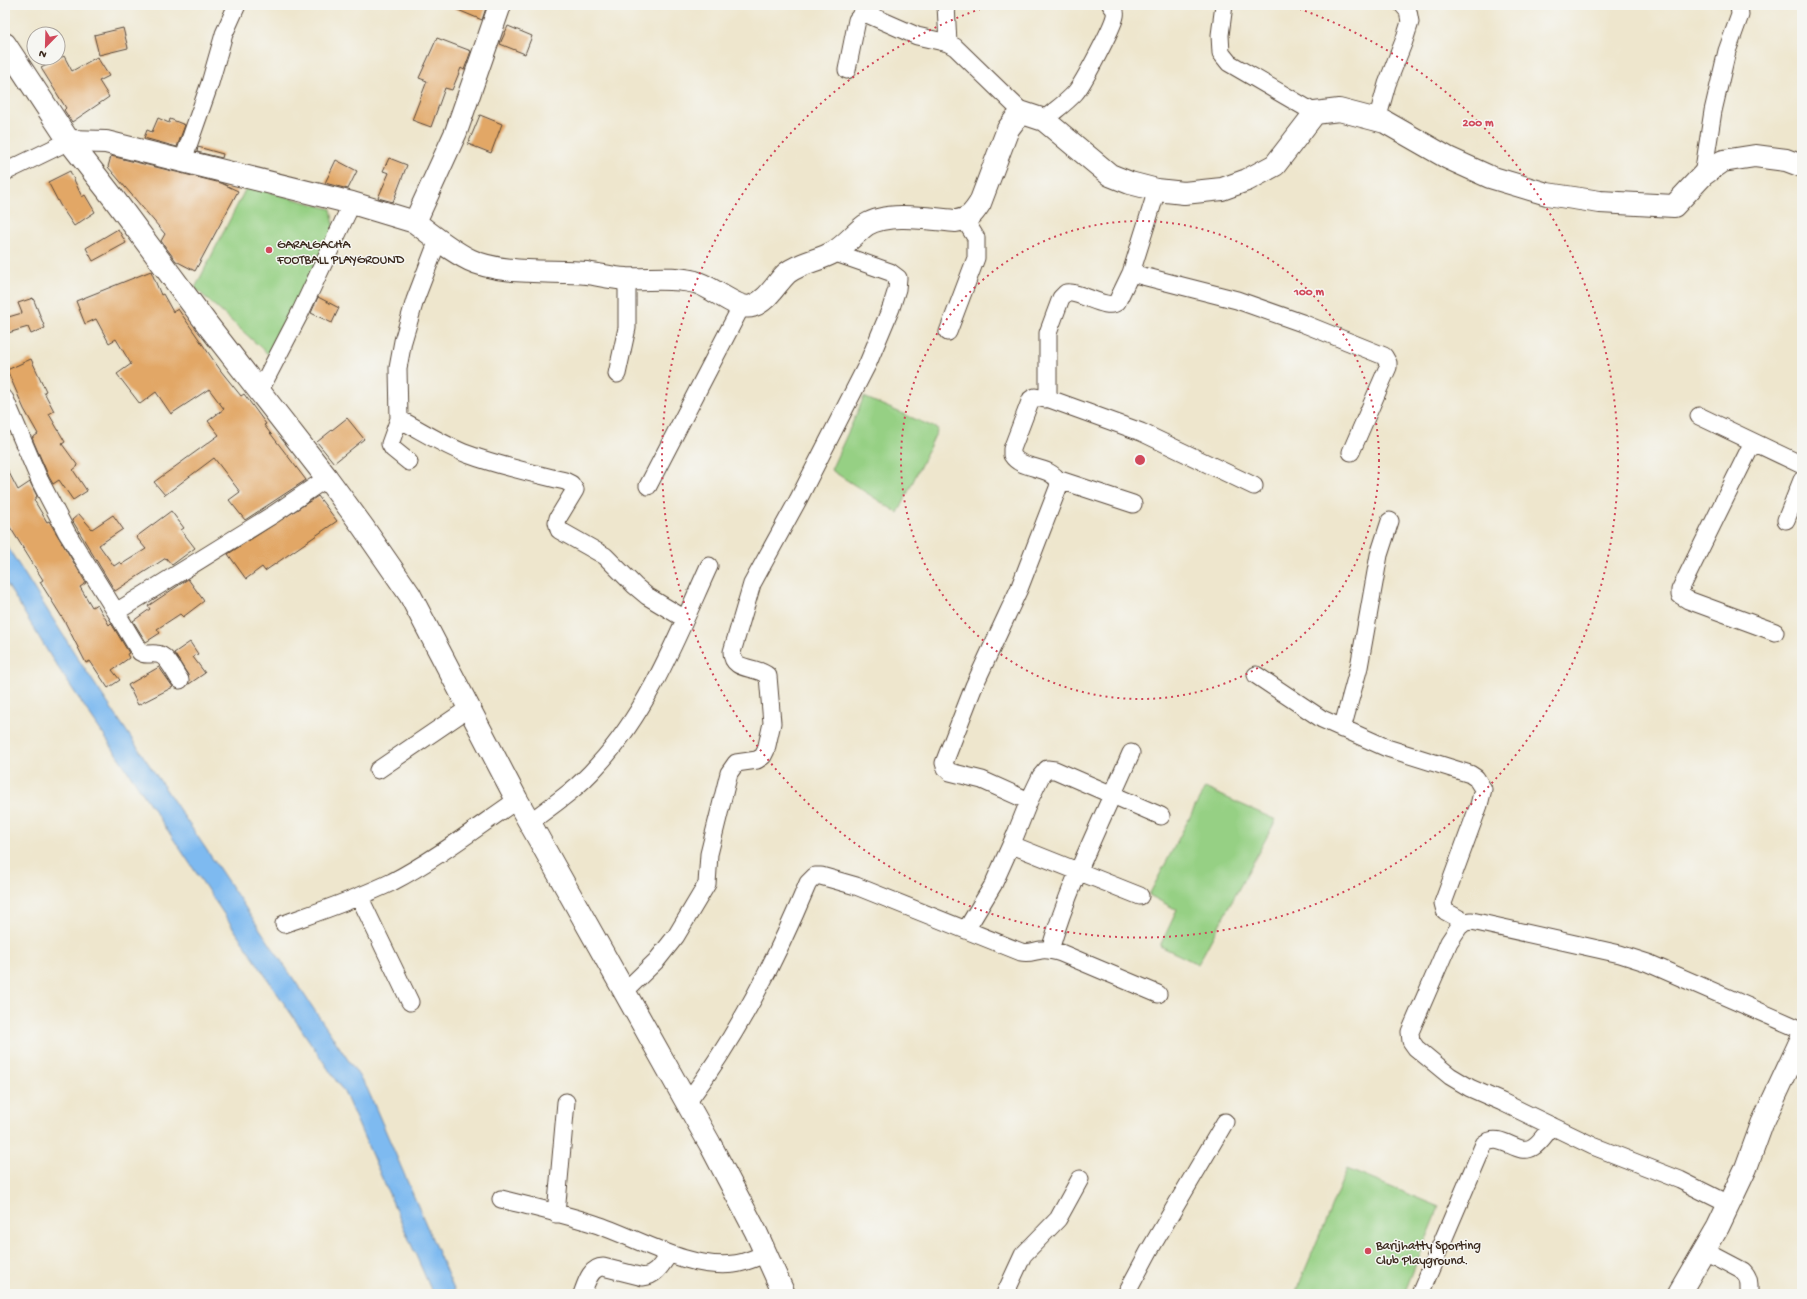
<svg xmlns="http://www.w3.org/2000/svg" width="1807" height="1299" viewBox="0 0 1807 1299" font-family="'Gochi Hand',sans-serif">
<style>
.green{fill:#96d084;stroke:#687d51}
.water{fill:#7ebaf0;stroke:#5c7287}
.building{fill:#e2a766}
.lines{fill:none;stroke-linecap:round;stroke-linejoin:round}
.street-casing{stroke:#564638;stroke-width:19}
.secondary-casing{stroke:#564638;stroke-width:24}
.primary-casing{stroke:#564638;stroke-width:24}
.street{stroke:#fff;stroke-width:17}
.secondary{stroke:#fff;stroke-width:22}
.primary{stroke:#fff;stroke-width:22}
.ring{fill:none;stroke:#d1495b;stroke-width:2;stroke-dasharray:2 4}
.poi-dot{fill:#d1495b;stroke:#f6f6f2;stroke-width:1.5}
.labels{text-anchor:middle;stroke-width:3;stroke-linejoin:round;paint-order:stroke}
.poi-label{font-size:13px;fill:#3b2a1e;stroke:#f6f6f2;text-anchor:start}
.centre{fill:#d1495b;stroke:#f6f6f2;stroke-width:2}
.ring-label{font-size:12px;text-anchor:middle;font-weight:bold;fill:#d1495b;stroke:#f6f6f2;stroke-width:3;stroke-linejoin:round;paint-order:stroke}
</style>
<rect width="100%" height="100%" fill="#f6f6f2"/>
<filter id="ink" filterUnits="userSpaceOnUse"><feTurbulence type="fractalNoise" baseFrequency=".025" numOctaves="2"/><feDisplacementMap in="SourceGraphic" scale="8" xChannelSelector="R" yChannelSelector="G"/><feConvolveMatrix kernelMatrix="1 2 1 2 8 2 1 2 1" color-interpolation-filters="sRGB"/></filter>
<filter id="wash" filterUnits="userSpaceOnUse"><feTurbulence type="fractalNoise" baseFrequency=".012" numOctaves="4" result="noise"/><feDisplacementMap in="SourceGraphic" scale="16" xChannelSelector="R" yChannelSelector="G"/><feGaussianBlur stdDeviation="0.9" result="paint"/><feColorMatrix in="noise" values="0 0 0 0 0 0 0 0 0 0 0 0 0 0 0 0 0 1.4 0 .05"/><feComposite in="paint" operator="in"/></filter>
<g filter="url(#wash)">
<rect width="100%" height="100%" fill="#eee6cd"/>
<path class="green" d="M 247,186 L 331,209 L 334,226 L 299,299 L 268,354 L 195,288 Z
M 864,397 L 938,429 L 898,513 L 831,470 Z
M 1205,788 L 1276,820 L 1198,964 L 1160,946 L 1177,910 L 1149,895 Z
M 1347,1169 L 1439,1207 L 1404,1294 L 1295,1294 Z"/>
<path class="water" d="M 5,543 L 82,665 L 367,1088 L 456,1294 L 433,1294 L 345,1094 L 51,657 L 5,581 Z"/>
<g id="blocks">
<path class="building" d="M 446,5 L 487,5 L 482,20 Z
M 508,26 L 532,36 L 525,54 L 500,44 Z
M 123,28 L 128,48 L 99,55 L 94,35 Z
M 437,38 L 471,51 L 464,70 L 461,68 L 452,90 L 445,88 L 431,127 L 412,120 L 427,81 L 419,78 Z
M 64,56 L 72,71 L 97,57 L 109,76 L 99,81 L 109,97 L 72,122 L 64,110 L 66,108 L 41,68 Z
M 480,115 L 502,124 L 491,153 L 468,144 Z
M 158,118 L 169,123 L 170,119 L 185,125 L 177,147 L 144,138 L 147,130 L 152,132 Z
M 198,147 L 223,154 L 222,158 L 197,152 Z
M 111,156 L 221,183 L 238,191 L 195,271 L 176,261 L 161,241 L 165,234 L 108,167 Z
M 389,158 L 407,165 L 393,202 L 378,198 L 389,173 L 383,171 Z
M 336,160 L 357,171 L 348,189 L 325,183 Z
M 70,171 L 82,197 L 85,195 L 95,212 L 74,226 L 60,205 L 48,182 Z
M 118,229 L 126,243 L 93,261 L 86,248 Z
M 151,271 L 161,295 L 163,294 L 173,312 L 178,309 L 221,371 L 241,396 L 244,394 L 266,424 L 264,425 L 306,480 L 245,520 L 229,500 L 240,492 L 214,458 L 165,495 L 154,482 L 219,435 L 208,421 L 224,409 L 209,389 L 171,414 L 156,392 L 140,404 L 117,374 L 131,364 L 116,339 L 109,343 L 96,319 L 85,324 L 76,301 Z
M 318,297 L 339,308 L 332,323 L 311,313 Z
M 33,298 L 45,328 L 31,334 L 28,327 L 8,333 L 5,318 L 22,313 L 18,303 Z
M 31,359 L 46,391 L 44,392 L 54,411 L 49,414 L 65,442 L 62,444 L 78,466 L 73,470 L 87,491 L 73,500 L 59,480 L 53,484 L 49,477 L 32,438 L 38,434 L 24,409 L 7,370 Z
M 347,418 L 364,439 L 334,463 L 317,442 Z
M 5,465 L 18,490 L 30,482 L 37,496 L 34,500 L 47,522 L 49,521 L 86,583 L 80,587 L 92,607 L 97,604 L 109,625 L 111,623 L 129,653 L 127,654 L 129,658 L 112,670 L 120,680 L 108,688 L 90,661 L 86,663 L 65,622 L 40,582 L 43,580 L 5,519 Z
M 318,496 L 337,521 L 265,571 L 262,567 L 246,579 L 228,554 Z
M 171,511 L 184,528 L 181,530 L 195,548 L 172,565 L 166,558 L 115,591 L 72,520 L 79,514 L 92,529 L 113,515 L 123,529 L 99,545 L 114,566 L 120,562 L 122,564 L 146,549 L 136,537 Z
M 188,579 L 204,601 L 183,617 L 180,614 L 157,629 L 160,633 L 146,642 L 133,621 L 150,609 L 148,606 Z
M 190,642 L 198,654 L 193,657 L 205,673 L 189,684 L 188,675 L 174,653 Z
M 159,667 L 173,687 L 138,705 L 128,685 Z"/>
</g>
</g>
<g filter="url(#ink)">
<use href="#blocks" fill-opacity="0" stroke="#564638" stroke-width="1"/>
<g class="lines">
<defs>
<path id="street" d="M 946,5 L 948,43
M 1224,5 L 1220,35 L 1221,53 L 1229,63 L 1315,113
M 847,70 L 857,20 L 861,15 L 867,14 L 917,36 L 948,43 L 955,47 L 1023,113
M 1044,120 C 1054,111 1066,103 1075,93 C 1083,84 1113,27 1115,16 C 1116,12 1114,8 1111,5
M 1377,120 L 1387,84 L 1404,41 L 1410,22 L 1408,11 L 1403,5
M 183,160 L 210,83 L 224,34 L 237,5
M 5,172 L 69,141
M 1703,175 L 1713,111 L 1727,51 L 1740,15 L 1739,5
M 1131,273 L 1237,300 L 1302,323 L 1384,356 L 1388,363 L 1388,367 L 1351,452
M 948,332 L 976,258 L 976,238 L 965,220
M 617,374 L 627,328 L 627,279
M 260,390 L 300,313 L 352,203
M 1047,398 L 1141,432 L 1254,486
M 5,399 L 40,481 L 67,533 L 116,612 L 274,514 L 327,478
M 1699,416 L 1802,465
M 399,419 C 422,431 443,445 467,454 C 499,466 532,473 565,481 L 571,484 L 575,490 L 558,518 L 557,522 L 559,530 L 605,556 L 635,586 L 647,596 L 685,619
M 1753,442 L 1680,590 L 1680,595 L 1688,600 L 1775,632
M 409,462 L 393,449 L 390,444 L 399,419 L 398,368 L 403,341 L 415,300 L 438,240
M 1057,479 L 1133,504
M 648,486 L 742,305
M 1786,520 L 1802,480
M 116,612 L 140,652 C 146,656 149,653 156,654 C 167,654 174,672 180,680
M 1256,675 L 1322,719 L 1387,748 L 1470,774 L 1476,778 L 1483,789 L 1479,805 L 1443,903 L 1445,911 L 1465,922
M 1342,729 L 1359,667 L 1379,555 L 1390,521
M 378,770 L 469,708
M 1029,801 L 982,780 L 950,772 L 946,768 L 944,763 L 974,686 L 1019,589 L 1058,488 L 1059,482 C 1049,464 1022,471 1012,455 L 1012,449 L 1031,399 L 1035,397 L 1045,399 L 1048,397 L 1048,333 L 1061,298 L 1066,293 C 1081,291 1107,311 1117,302 L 1131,273 L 1157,190
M 530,822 C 553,805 578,788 597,766 C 649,710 678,634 709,566
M 1012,845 L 1140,896
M 359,896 L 410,1002
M 284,924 C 321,911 357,899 392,882 C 436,859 476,828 517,800
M 966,930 L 993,885 L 1015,836 L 1029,801 L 1041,776 L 1047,769 L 1055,770 L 1161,816
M 1050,950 C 1070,881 1103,818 1131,753
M 624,992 L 657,960 L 676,936 L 707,884 L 709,854 L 729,773 L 736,763 L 757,760 L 763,756 L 766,750 L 772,723 L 768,676 C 756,665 732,672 732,652 L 752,584 L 798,500 L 868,363 L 891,308 L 897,289 L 898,278 L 890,272 L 833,252
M 687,1103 C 738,1034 775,962 808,883 L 815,876 L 821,876 L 856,886 L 1021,952 C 1029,954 1034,951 1041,950 C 1048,949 1055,951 1061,953 L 1158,994
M 501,1199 C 532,1207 564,1214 595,1224 C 638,1238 688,1270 734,1264 C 745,1263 756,1257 766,1254
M 1728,1204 L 1680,1180 L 1593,1146 L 1502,1102 L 1470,1088 L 1450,1076 L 1416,1048 L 1411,1041 L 1410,1032 L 1449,942 L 1459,927 L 1465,922 L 1472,921 L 1620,954 L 1648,963 L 1802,1030
M 556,1214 L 566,1102
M 1705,1251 L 1743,1271 C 1750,1278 1749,1284 1749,1294
M 582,1294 C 586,1284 590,1267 603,1267 L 643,1277 C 656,1276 662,1264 669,1254
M 1005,1294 L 1023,1255 L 1058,1219 L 1080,1179
M 1126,1294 L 1149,1251 L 1225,1122
M 1420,1294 L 1484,1144 C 1502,1131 1517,1157 1533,1147 C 1540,1143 1546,1133 1552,1126"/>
<path id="secondary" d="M 69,141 L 106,142 L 352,203 L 415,222 L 456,132 L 500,5
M 415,222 C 433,236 450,250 470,260 C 501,275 552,270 587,273 C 600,275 612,278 626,279 C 649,280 672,276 695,282 C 710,285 738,311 752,306 C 768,301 776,283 787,273 C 802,262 818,261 834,252 C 846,245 855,233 866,225 C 888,211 931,219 956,221 C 969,219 973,214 980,203 L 1008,129 L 1014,121 L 1023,113 L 1044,120 L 1110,175 L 1130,183 L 1157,190 L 1184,193 L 1222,189 L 1247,180 L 1275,165 L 1315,113 L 1339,110 L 1385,122 L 1448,158 L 1490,177 L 1547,194 L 1600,202 L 1674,206 L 1703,175 L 1723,161 L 1755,156 L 1786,160 L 1802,166
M 1679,1294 L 1718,1227 L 1746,1168 L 1762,1124 L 1802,1038"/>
<path id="primary" d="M 5,44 L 69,141 L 112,196 L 207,324 L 327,478 L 363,527 L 410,595 L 517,800 L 710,1144 L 756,1232 L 784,1294"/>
</defs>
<use href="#street" class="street-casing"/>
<use href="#secondary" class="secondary-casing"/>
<use href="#primary" class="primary-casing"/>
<use href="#street" class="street"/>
<use href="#secondary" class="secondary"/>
<use href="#primary" class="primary"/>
</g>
</g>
<g class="ring">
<circle cx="1140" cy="460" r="239"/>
<path d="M1288 5A478 478 0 1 1 992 5"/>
</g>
<g class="poi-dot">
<circle cx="269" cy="250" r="4"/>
<circle cx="1368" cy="1251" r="4"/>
</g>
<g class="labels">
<g class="poi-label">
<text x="277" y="248">GARALGACHA<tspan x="277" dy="15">FOOTBALL PLAYGROUND</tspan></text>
<text x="1376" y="1249">Barijhatty Sporting<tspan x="1376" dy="15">Club Playground.</tspan></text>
</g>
</g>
<circle cx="1140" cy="460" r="6" class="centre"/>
<g class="ring-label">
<text x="1478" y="126">200 m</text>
<text x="1309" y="295">100 m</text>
</g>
<rect width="1807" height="1299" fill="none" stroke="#f6f6f2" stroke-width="20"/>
<g transform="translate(46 46) rotate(203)"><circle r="19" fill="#f6f6f2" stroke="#aba49d"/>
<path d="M0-3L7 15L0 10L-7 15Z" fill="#d1495b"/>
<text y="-6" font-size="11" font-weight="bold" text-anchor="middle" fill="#3b2a1e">N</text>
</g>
</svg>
